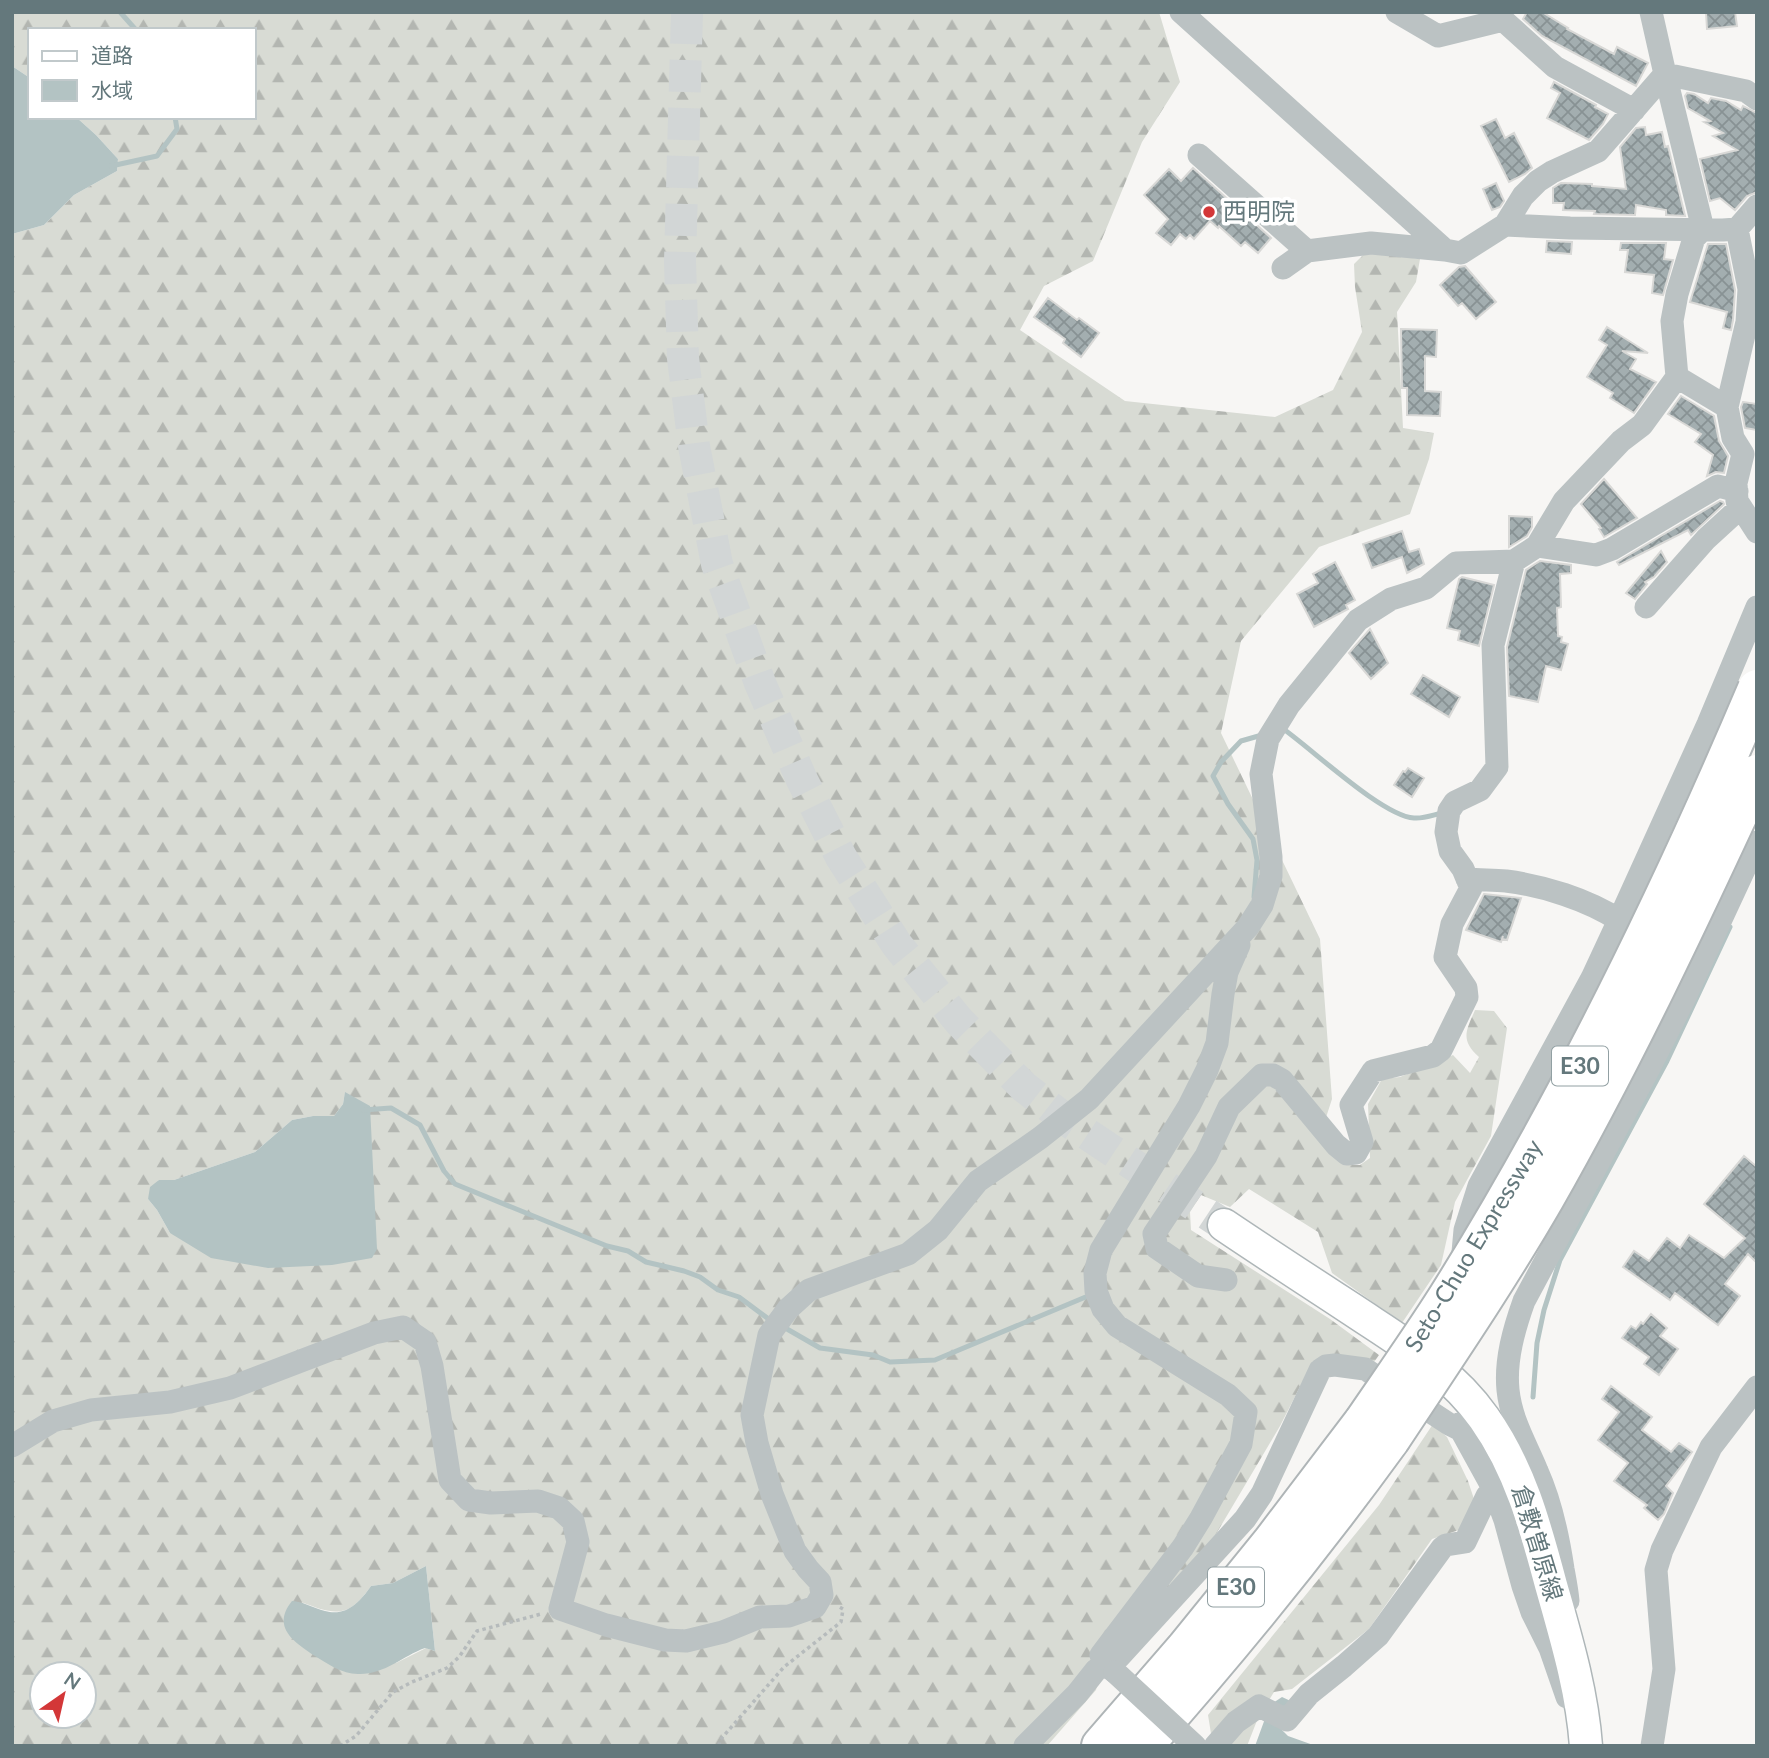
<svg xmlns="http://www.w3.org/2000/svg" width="1769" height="1758" viewBox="0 0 1769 1758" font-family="Lato,'Noto Sans JP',sans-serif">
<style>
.forest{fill:url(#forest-firs);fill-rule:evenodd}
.water{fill:#b3c3c3}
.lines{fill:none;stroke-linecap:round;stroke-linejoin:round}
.stream{stroke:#b3c3c3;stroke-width:5}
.building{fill:url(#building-cross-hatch);stroke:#d8d8d6;stroke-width:2}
.secondary-tunnel{stroke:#d2d6d6;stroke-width:32;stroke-dasharray:32 16;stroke-linecap:butt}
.secondary-casing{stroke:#aeb6b8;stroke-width:35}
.highway-casing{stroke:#afb5b7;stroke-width:42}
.path{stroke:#b6bbbc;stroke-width:3.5;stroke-dasharray:3.5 3.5;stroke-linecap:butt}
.street{stroke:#bbc2c3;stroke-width:23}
.secondary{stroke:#fff;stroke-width:32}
.highway{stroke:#fff;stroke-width:38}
.highway-bridge-casing{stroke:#afb5b7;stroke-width:42;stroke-linecap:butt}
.street-bridge{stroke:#bbc2c3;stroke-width:23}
.highway-bridge{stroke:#fff;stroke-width:38}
.poi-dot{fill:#d33738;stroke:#fff;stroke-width:2.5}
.labels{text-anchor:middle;stroke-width:7;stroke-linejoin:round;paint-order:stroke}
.shield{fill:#fff;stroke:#92a0a3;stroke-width:2}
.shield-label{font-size:23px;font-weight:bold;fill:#64787c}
.poi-label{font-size:24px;fill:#64787c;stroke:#fff;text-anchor:start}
.street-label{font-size:24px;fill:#64787c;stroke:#fff}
</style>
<defs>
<pattern id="forest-firs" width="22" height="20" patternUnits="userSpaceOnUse" patternTransform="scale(1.75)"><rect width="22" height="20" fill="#d8dbd4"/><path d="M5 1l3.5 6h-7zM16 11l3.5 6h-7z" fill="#b3b6b1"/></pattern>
<pattern id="building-cross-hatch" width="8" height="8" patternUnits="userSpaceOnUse" patternTransform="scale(1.75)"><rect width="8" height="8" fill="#a3aeb0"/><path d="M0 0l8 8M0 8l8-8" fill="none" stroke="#889294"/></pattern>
</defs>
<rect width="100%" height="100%" fill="#f7f6f4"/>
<path class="forest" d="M 12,12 L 1159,12 L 1180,82 L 1142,142 L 1093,261 L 1044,286 L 1020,330 L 1125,401 L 1275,417 L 1333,390 L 1362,332 L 1355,287 L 1354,264 L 1366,252 L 1420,259 L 1416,282 L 1397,312 L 1403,428 L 1434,433 L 1429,459 L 1410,514 L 1319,547 L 1241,641 L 1221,733 L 1320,939 L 1332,1099 L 1319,1139 L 1347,1165 L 1360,1165 L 1370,1158 L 1368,1104 L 1382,1079 L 1400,1077 L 1453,1055 L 1470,1073 L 1479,1057 C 1460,1040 1466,1031 1475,1010 L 1494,1011 L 1507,1028 L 1491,1136 L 1455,1202 L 1441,1265 L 1402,1323 L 1332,1273 L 1318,1232 L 1249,1189 L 1230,1207 L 1201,1195 L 1190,1212 L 1191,1230 L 1330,1319 L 1379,1355 L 1372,1365 L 1364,1361 L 1313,1361 L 1280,1426 L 1209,1546 L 1104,1655 L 1096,1690 L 1047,1746 L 12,1746 L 12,234 L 44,225 L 74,195 L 117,171 L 118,159 L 96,135 L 76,117 L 254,117 L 254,30 L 30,30 L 30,78 L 12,66 ZM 345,1092 L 332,1265 L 170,1233 L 157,1210 L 148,1199 L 159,1180 L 174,1180 L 255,1152 L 292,1120 L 313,1116 L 334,1116 L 343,1104 ZM 426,1566 L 435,1651 L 426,1648 L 396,1663 L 301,1602 C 335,1615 348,1619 371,1586 L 393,1583 ZM 42,1674 L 84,1674 L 84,1716 L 42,1716 Z
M 1433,1424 L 1447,1437 L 1468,1481 L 1475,1502 L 1459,1530 L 1432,1539 L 1369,1629 L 1292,1689 L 1274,1692 L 1258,1718 L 1247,1746 L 1213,1746 L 1208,1715 L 1379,1505 Z"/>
<path class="water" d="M 12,66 L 30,78 L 30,117 L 76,117 L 96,135 L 118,159 L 117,171 L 74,195 L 44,225 L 12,234 Z
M 345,1092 L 370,1106 L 377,1249 L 372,1258 L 332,1265 L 268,1268 L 211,1258 L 170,1233 L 157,1210 L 148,1199 L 150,1187 L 159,1180 L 174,1180 L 255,1152 L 292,1120 L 313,1116 L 334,1116 L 343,1104 Z
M 426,1566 L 435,1651 L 425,1648 C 403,1656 385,1674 360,1674 C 343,1675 328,1664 315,1656 C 294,1642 271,1627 292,1601 C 304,1602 313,1608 325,1611 C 346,1617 360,1602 371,1586 L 393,1583 Z
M 1282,1697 L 1295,1703 L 1280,1728 L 1288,1736 L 1316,1746 L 1255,1746 L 1270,1705 Z"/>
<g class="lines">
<path class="stream" d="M 120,12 L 136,30
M 111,166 L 157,156 L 177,129 L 175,117
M 1282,728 C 1311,748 1382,816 1414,818 C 1423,819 1433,815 1442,813
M 1254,897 L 1257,860 L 1253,839 L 1228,804 L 1213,776 L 1221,762 L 1241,741 L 1262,735
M 363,1110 L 391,1108 L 420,1125 L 444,1171 L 455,1184 L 607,1246 L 628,1251 L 646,1262 L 684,1271 L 700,1277 L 718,1290 L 739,1297 L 770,1320
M 787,1329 L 820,1348 L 873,1355 L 890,1362 L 935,1360 L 1088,1296
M 1533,1397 L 1537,1343 L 1544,1310 L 1560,1260 L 1667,1061 L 1730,927"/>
</g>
<path class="building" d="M 1527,12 L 1542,12 L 1568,28 L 1567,29 L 1614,54 L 1617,47 L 1648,63 L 1636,86 L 1542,36 L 1523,19 Z
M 1706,12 L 1735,12 L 1737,26 L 1707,29 Z
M 1554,82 L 1596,105 L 1595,107 L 1608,114 L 1603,124 L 1589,140 L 1547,118 L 1560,93 L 1551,88 Z
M 1687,93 L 1694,94 L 1708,103 L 1711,98 L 1726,101 L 1741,110 L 1743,106 L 1757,113 L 1757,192 L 1747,196 L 1735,210 L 1720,198 L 1710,201 L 1700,159 L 1737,150 L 1713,136 L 1723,133 L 1704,122 L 1710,121 L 1688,108 L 1685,96 Z
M 1496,119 L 1505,138 L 1514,133 L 1532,168 L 1525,174 L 1509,182 L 1481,126 Z
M 1645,127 L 1646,135 L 1662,132 L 1665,147 L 1668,146 L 1685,216 L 1666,215 L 1666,210 L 1636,205 L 1635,215 L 1594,214 L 1595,211 L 1563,210 L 1564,203 L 1553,203 L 1553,188 L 1561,183 L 1592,184 L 1592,186 L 1626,189 L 1620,147 L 1636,128 Z
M 1193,168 L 1271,238 L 1258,253 L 1245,242 L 1241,246 L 1219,226 L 1218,228 L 1210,221 L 1194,239 L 1190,235 L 1186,239 L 1180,234 L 1171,245 L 1156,233 L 1168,219 L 1144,195 L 1169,169 L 1181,181 Z
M 1496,183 L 1504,201 L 1500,207 L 1492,210 L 1483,189 Z
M 1547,241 L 1572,242 L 1571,254 L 1546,252 Z
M 1621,243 L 1666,243 L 1664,259 L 1673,260 L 1663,295 L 1652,293 L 1654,275 L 1625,272 L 1628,250 L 1620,250 Z
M 1708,244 L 1726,244 L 1735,290 L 1733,320 L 1731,330 L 1723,328 L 1727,312 L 1690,302 Z
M 1465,266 L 1496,302 L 1476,319 L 1462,303 L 1458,306 L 1440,285 L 1459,267 Z
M 1048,298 L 1077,320 L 1079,318 L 1099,333 L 1081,357 L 1063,343 L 1065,339 L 1034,317 Z
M 1607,327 L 1648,353 L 1622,351 L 1636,359 L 1630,369 L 1656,382 L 1634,413 L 1610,398 L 1613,393 L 1587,377 L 1607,345 L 1599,340 Z
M 1401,329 L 1437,330 L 1436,357 L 1425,356 L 1425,391 L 1441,392 L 1440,416 L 1407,415 L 1407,388 L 1402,388 Z
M 1681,396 L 1714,416 L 1719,441 L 1728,456 L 1724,473 L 1716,472 L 1707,476 L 1713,455 L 1695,442 L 1701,434 L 1668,414 Z
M 1743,402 L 1757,404 L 1757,430 L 1745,428 L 1741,407 Z
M 1604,479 L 1637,518 L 1604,537 L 1599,529 L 1601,528 L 1581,504 Z
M 1720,501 L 1723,502 L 1724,504 L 1691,535 L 1688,530 L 1619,565 L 1617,562 Z
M 1509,516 L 1532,517 L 1532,527 L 1527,536 L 1509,547 Z
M 1402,531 L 1409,552 L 1419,549 L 1424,564 L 1407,573 L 1402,557 L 1372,568 L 1363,544 Z
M 1661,551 L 1667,562 L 1654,577 L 1645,582 L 1647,584 L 1635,599 L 1626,593 Z
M 1540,561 L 1571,565 L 1571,573 L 1560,574 L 1561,607 L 1557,608 L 1558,636 L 1562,637 L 1561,642 L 1568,644 L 1561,670 L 1546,666 L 1538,702 L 1509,696 L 1507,647 L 1526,570 Z
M 1335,562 L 1355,600 L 1346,605 L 1348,609 L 1314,627 L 1297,594 L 1318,583 L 1313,574 Z
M 1462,577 L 1494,585 L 1479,646 L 1458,640 L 1460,631 L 1447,628 L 1459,579 Z
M 1370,629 L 1388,663 L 1371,679 L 1349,653 Z
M 1423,675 L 1460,697 L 1449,717 L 1411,694 Z
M 1408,768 L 1424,778 L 1412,797 L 1394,785 L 1403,771 L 1405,772 Z
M 1484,894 L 1521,898 L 1507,940 L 1502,939 L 1503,936 L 1501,942 L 1466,930 Z
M 1744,1156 L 1757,1167 L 1757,1263 L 1748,1254 L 1725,1284 L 1740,1296 L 1718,1325 L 1675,1293 L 1670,1300 L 1623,1267 L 1634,1251 L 1649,1261 L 1667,1238 L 1680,1248 L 1689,1235 L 1724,1258 L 1745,1238 L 1704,1204 Z
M 1651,1314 L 1667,1328 L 1660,1336 L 1678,1349 L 1659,1375 L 1644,1364 L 1649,1357 L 1622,1338 L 1631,1326 L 1636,1329 L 1641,1322 L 1643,1324 Z
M 1611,1386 L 1652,1417 L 1642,1430 L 1671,1452 L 1679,1443 L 1692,1452 L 1666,1486 L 1673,1493 L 1664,1514 L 1658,1520 L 1644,1508 L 1647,1505 L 1614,1481 L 1628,1463 L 1598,1440 L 1619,1412 L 1602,1399 Z"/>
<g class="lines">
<path class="secondary-tunnel" d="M 687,12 L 680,261 L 683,358 L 694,446 L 717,564 L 760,683 L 802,780 L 841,857 L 897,945 L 959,1021 L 1024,1087 L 1069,1122 L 1224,1225"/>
<defs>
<path id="secondary" d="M 1224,1225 C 1267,1254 1310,1282 1353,1310 C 1401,1342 1450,1370 1484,1418 C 1520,1469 1535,1525 1551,1585 C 1566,1638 1582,1691 1586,1746"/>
<path id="highway" d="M 1101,1746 L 1186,1648 L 1272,1542 L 1364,1421
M 1143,1746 C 1230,1648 1313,1546 1390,1440"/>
</defs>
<use href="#secondary" class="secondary-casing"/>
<use href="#highway" class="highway-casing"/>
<path class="path" d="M 340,1746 L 356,1736 L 393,1692 L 412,1682 L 447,1668 L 459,1657 L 477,1631 L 541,1614
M 719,1746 L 720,1740 L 784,1667 L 841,1622 L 843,1609 L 838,1606"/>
<path class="street" d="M 1181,12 L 1445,250
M 1397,12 L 1438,36 L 1503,20 L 1555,67 L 1634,110
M 1651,12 L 1665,74 L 1746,91 L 1757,99
M 1199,155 L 1307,251
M 1505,225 L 1523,196 L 1538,181 L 1552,172 L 1598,151 L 1665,74 L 1703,229
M 1283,268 L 1307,251 L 1371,243 L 1445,250 L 1461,253 L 1505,225 L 1570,228 L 1723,230 L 1737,229 L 1757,206
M 1677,377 L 1727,407 L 1733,438 L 1743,454 L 1736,483 L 1737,501 L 1757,532
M 1727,407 L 1747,322 L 1749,289 L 1737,229
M 1537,546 L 1596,555 L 1612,549 L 1718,486 L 1737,491
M 1646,607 L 1706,539 L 1741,507
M 1467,879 C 1480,880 1493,880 1506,881 C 1544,886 1586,899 1619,920
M 1462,1263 L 1465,1230 L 1479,1186 L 1592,978 L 1619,920 L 1708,724 L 1757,607
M 1226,1280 L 1198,1276 L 1157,1248 L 1154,1234 L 1206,1156 L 1229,1107 L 1262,1075 L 1273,1075 L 1282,1080 L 1336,1145 L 1347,1154 L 1356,1153 L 1362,1142 L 1351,1105 L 1373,1071 L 1433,1056 L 1441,1050 L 1467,997 L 1466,988 L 1445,957 L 1452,924 L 1471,888 L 1463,869 L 1450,851 L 1446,832 L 1449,811 L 1455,802 L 1480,790 L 1497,767 L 1493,645 L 1514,561
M 1459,1424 L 1461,1430 L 1494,1490 L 1505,1520 L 1523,1586 L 1532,1612 L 1550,1648 L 1567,1697
M 12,1446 L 53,1421 L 91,1410 L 170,1402 L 230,1388 L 374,1333 L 403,1327 L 425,1342 L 432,1366 L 450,1480 L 469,1500 L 491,1503 L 538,1501 L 559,1508 L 573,1521 L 578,1542 L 560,1609 L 606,1625 L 665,1640 L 686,1641 L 723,1632 L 760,1617 L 789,1616 L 815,1607 L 822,1595 L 820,1582 L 808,1569 L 795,1551 L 772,1494 L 757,1443 L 752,1415 L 769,1335 L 788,1309 L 809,1290 L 908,1254 L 938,1230 L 978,1181 L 1040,1138 L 1089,1099 L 1248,927 L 1262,905 L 1271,876 L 1271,857 L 1261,774 L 1268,739 L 1289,705 L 1358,620 L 1391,599 L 1426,588 L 1456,563 L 1514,561 L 1537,546 L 1564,501 L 1621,441 L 1642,425 L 1677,377 L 1672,321 L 1677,294 L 1694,238 L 1703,229
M 1568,1601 C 1567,1590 1565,1580 1563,1569 C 1558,1535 1551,1502 1537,1471 C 1526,1444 1511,1420 1508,1390 C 1505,1360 1514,1329 1524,1301 L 1649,1068 L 1684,999 L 1757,842
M 1115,1672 L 1104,1664 L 1101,1655 L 1183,1547 L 1201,1518 L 1241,1444 L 1246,1412 L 1228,1395 L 1117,1326 L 1103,1309 L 1096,1291 L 1095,1273 L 1101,1250 L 1189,1106 L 1207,1070 L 1217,1043 L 1223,994 L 1227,972 L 1239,945
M 1025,1746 L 1077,1694 L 1096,1670 L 1119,1657 L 1245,1519 L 1262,1494 L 1320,1370 L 1326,1366 L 1335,1365 L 1365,1369 L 1449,1424 L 1461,1430
M 1215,1746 L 1236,1722 L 1259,1706 L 1287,1720 L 1309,1694 L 1344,1666 L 1378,1636 L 1442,1548 L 1446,1545 L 1465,1542 L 1487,1496 L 1495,1494
M 1652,1746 L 1664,1669 L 1656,1570 L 1662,1550 L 1711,1447 L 1757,1387"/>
<use href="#secondary" class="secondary"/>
<use href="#highway" class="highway"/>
<defs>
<path id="highway-bridge" d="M 1364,1421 C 1392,1380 1421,1339 1447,1298 C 1568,1105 1668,899 1757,689
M 1390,1440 C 1443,1360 1497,1281 1545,1198 C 1623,1061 1691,917 1757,774"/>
</defs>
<use href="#highway-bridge" class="highway-bridge-casing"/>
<path class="street-bridge" d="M 1115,1672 L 1195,1746"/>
<use href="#highway-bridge" class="highway-bridge"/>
</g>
<circle class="poi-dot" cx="1209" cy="212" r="7"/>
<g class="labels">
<g class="shield">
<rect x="1552" y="1046.5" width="56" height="39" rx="5"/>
<rect x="1208" y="1567.5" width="56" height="39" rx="5"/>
</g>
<g class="shield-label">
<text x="1580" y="1074">E30</text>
<text x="1236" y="1595">E30</text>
</g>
<g class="poi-label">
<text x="1223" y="220">西明院</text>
</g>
<g class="street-label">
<text transform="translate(1474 1246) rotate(-59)" y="8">Seto-Chuo Expressway</text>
<text transform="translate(1537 1543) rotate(73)" y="8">倉敷曽原線</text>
</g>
</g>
<rect width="1769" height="1758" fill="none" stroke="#64787c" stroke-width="28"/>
<rect x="28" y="28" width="228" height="91" fill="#ffffff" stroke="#c1c9cb" stroke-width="2"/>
<rect x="42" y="51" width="35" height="10" fill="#ffffff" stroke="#c1c9cb" stroke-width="2"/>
<text x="91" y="63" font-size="21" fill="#64787c">道路</text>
<rect x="42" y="80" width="35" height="21" fill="#b3c3c3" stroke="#c1c9cb" stroke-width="2"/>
<text x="91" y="98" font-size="21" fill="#64787c">水域</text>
<g transform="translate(63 1695) rotate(34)"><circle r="33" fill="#ffffff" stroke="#c1c9cb" stroke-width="2"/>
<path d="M0-5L12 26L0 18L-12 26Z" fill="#d33738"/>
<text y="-10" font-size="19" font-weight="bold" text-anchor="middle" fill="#64787c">N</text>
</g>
</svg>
